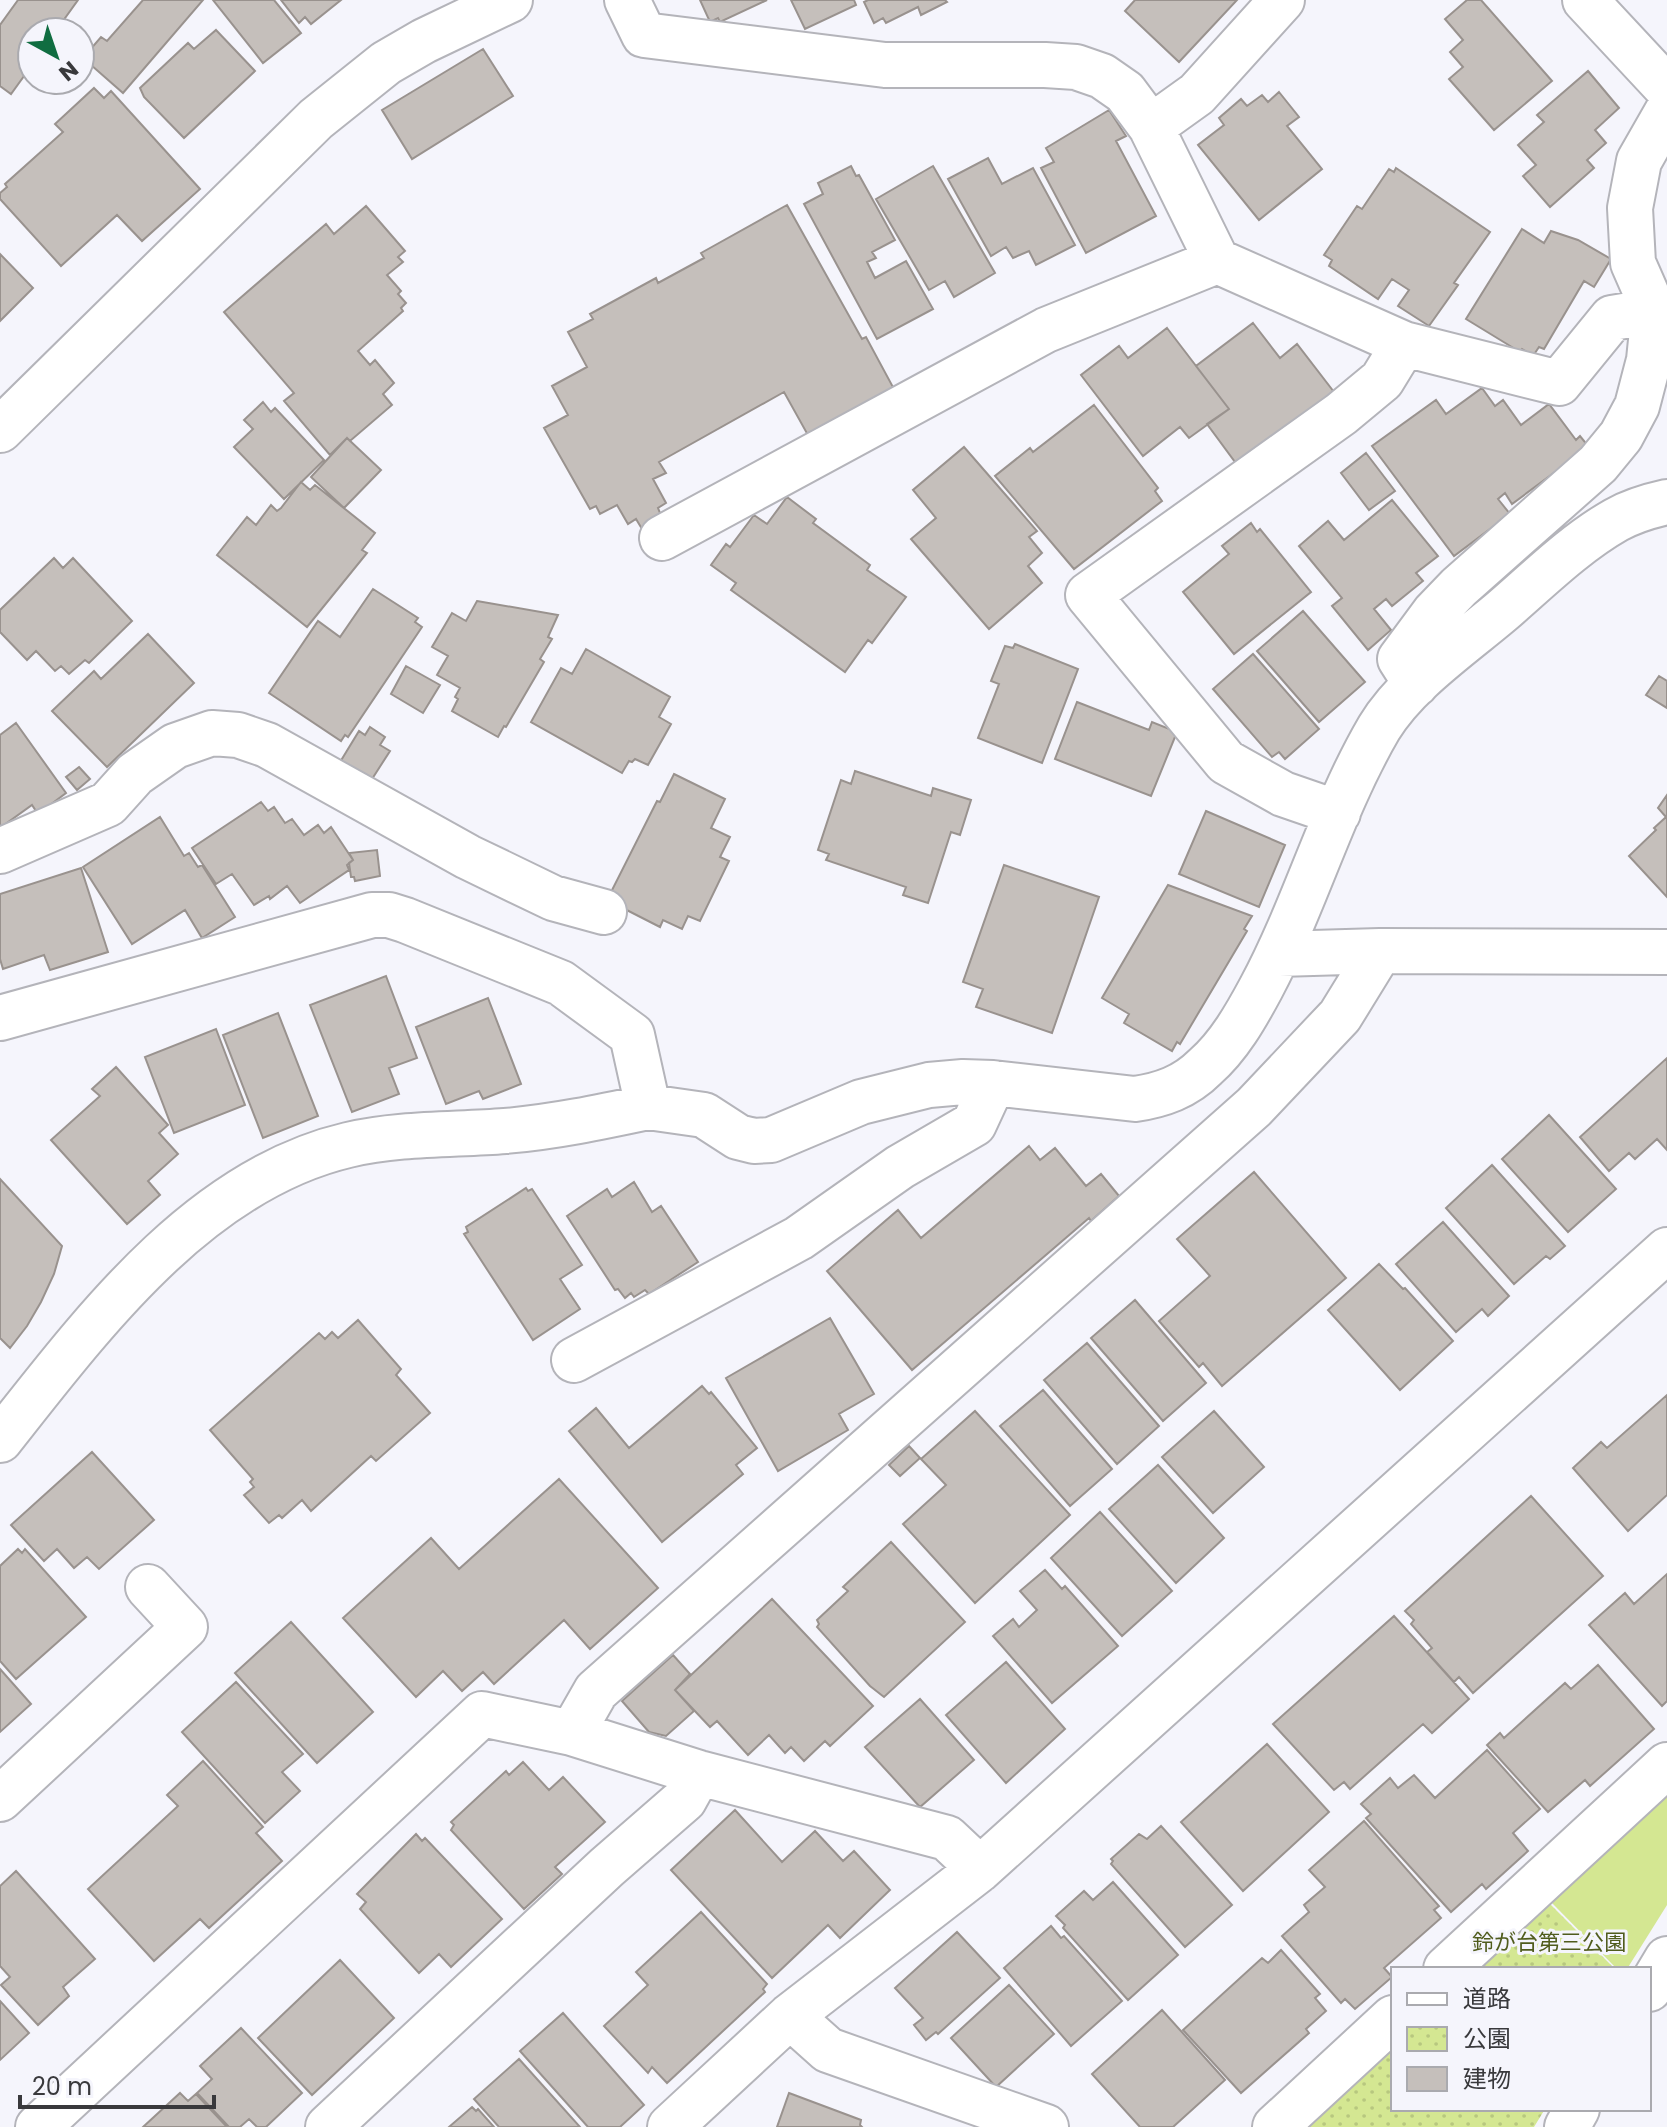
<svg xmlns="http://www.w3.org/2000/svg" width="1667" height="2127" viewBox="0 0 1667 2127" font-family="Poppins,'Noto Sans JP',sans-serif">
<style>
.green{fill:#d4e792}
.park{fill:url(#park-dots)}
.building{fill:#c5bfbb;stroke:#99928e;stroke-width:2}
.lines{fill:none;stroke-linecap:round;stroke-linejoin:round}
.minor-casing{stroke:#b4b4ba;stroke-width:48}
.minor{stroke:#fff;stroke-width:44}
.labels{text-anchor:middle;stroke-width:6;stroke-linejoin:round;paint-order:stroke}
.park-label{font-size:22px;fill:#505c1d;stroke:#f5f5fc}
</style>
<defs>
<pattern id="park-dots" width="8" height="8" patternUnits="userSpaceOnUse" patternTransform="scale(2)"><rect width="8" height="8" fill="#d4e792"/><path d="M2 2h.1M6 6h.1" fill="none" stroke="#b7c77f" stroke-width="1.8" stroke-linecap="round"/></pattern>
</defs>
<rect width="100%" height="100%" fill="#f5f5fc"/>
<path class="green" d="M 1667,1795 L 1667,1905 L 1627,1969 L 1617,1969 L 1551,1902 Z"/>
<path class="park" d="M 1550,1904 L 1615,1969 L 1477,1969 Z
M 1393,2043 L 1393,2109 L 1545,2109 L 1534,2127 L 1298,2127 Z"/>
<path class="building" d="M 18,0 L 78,0 L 55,32 L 32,32 L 32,65 L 11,94 L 0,86 L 0,25 Z
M 143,0 L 203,0 L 123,93 L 83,58 L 101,37 L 107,41 Z
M 213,0 L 274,0 L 301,33 L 263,63 Z
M 281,0 L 341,0 L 311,24 L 305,17 L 299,23 Z
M 700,0 L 767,0 L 720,22 L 718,18 L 710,22 Z
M 791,0 L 854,0 L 856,5 L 805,29 Z
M 868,0 L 945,0 L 947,2 L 921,15 L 918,7 L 886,23 L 883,18 L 874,23 L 864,2 Z
M 1135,0 L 1237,0 L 1179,62 L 1125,11 Z
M 1467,0 L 1481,0 L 1552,81 L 1494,130 L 1449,79 L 1463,67 L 1450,52 L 1463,40 L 1445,19 Z
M 216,30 L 255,71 L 184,138 L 144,97 L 140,88 L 188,43 L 194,49 Z
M 483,49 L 513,96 L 412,159 L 382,110 Z
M 1588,71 L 1619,108 L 1595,130 L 1606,143 L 1587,160 L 1594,168 L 1550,207 L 1523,176 L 1536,165 L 1518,145 L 1544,122 L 1537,115 Z
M 94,88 L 104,98 L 111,91 L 200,189 L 142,241 L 117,215 L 61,266 L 0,199 L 0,193 L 7,187 L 5,184 L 63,132 L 55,124 Z
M 1279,92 L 1299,117 L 1287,126 L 1322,169 L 1259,220 L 1198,145 L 1224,125 L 1219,118 L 1241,99 L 1247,106 L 1262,95 L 1268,102 Z
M 1109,110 L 1126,136 L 1116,141 L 1156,216 L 1086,253 L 1041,168 L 1054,162 L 1046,148 Z
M 988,158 L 1002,184 L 1033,168 L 1075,245 L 1036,265 L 1029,251 L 1013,258 L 1006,247 L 991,256 L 948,179 Z
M 851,166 L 856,176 L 859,175 L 895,240 L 872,252 L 876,258 L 867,262 L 875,278 L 906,261 L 933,309 L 877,339 L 804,204 L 823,194 L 818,183 Z
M 933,166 L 995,273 L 954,297 L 945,281 L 929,290 L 876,199 Z
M 1396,168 L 1490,232 L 1454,283 L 1458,285 L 1429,326 L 1398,306 L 1409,290 L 1392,279 L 1378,299 L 1329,266 L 1332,260 L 1324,255 L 1357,206 L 1362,209 L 1389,169 L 1394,172 Z
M 787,205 L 862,339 L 866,337 L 894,389 L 809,437 L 784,392 L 659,462 L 666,473 L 653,479 L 666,503 L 658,508 L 662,518 L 642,529 L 636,519 L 628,524 L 617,505 L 600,514 L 596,506 L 590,509 L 544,428 L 568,415 L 552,386 L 587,367 L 568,332 L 593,319 L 590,314 L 656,278 L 658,283 L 704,258 L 701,253 Z
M 366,206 L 405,251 L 398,257 L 403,262 L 387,275 L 401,291 L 398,294 L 406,303 L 401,308 L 403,311 L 358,351 L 370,365 L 375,360 L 394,383 L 383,394 L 392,405 L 350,441 L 347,438 L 330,455 L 284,401 L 294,393 L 224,312 L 326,224 L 334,234 Z
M 1522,229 L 1544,243 L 1551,231 L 1578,240 L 1611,259 L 1594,287 L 1584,281 L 1544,349 L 1539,347 L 1533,356 L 1522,349 L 1520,352 L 1466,319 Z
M 0,254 L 33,288 L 0,321 Z
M 1253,323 L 1280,358 L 1297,344 L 1334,392 L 1238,466 L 1207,424 L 1229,409 L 1196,366 Z
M 1167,328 L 1229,409 L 1189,438 L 1180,427 L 1143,456 L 1081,375 L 1119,346 L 1128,358 Z
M 1482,388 L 1495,406 L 1503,400 L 1521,425 L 1549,404 L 1576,440 L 1580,436 L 1589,447 L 1512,504 L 1505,493 L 1498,499 L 1510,514 L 1454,556 L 1372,446 L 1436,400 L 1446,414 Z
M 263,402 L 271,412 L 275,408 L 324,460 L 284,499 L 234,447 L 253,429 L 244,420 Z
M 1094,405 L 1158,488 L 1155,491 L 1162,501 L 1074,569 L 995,476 L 1030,448 L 1033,452 Z
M 347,438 L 381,470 L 344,508 L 311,477 Z
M 964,447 L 1037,531 L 1029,537 L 1042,553 L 1028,566 L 1042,583 L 989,629 L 911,539 L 936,518 L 913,490 Z
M 1366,453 L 1395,491 L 1369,510 L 1341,473 Z
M 301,482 L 310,490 L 315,485 L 375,533 L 362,550 L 367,553 L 307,627 L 217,555 L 247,517 L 256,525 L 271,505 L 277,511 L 281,508 Z
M 787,497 L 816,519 L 813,523 L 870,565 L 867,570 L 906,597 L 872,643 L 868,640 L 845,672 L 731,590 L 736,583 L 711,565 L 726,544 L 730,547 L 754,515 L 767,524 Z
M 1392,500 L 1438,556 L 1416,573 L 1423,581 L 1392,606 L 1386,599 L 1374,609 L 1391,630 L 1368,650 L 1332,606 L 1342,598 L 1299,546 L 1328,521 L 1344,540 Z
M 1251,523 L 1257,532 L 1260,529 L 1311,592 L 1234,654 L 1183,592 L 1229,554 L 1222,546 Z
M 54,558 L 63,568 L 73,558 L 132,621 L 89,663 L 85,660 L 69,674 L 61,666 L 55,671 L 36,651 L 27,660 L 0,632 L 0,610 Z
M 373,589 L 418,618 L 415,622 L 422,627 L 348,737 L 345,735 L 341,741 L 269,693 L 318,621 L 340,637 Z
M 477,601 L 558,615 L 548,637 L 552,639 L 540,659 L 544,662 L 506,727 L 504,726 L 498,737 L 452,711 L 458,699 L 455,697 L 460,688 L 437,675 L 448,656 L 432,647 L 452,613 L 466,621 Z
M 1303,611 L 1365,682 L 1319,722 L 1257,651 Z
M 148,634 L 194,683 L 107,767 L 52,711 L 94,671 L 101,679 Z
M 1015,644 L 1078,669 L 1042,763 L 978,738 L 999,684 L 991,681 L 1005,646 L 1013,648 Z
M 586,649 L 670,697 L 659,717 L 671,724 L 648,765 L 635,759 L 632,762 L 629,761 L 622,773 L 531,722 L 561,668 L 572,674 Z
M 1253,654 L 1319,729 L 1285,759 L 1279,752 L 1272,757 L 1213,689 Z
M 406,666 L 440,685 L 423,713 L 391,694 Z
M 1659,676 L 1667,681 L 1667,708 L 1646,695 Z
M 1077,702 L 1149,730 L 1152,722 L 1177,732 L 1151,796 L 1055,759 Z
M 16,723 L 66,793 L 38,814 L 32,805 L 0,828 L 0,735 Z
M 370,727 L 385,737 L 380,745 L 390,751 L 365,790 L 334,772 L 359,731 L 365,735 Z
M 79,767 L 90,779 L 77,790 L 66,777 Z
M 855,771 L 931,796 L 933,788 L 971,800 L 960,835 L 951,832 L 928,903 L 903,895 L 906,887 L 826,860 L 829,854 L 818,850 L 841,780 L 851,784 Z
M 674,774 L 725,799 L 711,828 L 730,837 L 720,857 L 729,861 L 700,921 L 688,916 L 682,929 L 663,920 L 660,927 L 607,900 L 657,801 L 660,802 Z
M 1667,795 L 1667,897 L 1629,856 L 1656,830 L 1654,828 L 1666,817 L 1658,808 Z
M 261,802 L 268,811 L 274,807 L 285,823 L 292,819 L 304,835 L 318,825 L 324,833 L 331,827 L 353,860 L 347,865 L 349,870 L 300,903 L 287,886 L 270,899 L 269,896 L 254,905 L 232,874 L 216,884 L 192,848 Z
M 1206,811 L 1285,845 L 1259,907 L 1179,874 Z
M 160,817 L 184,856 L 189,853 L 198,867 L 202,865 L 235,917 L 202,938 L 185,910 L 132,944 L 83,867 Z
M 377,850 L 380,876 L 355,881 L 354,877 L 351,877 L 349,863 L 353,860 L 349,853 Z
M 1004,865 L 1099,897 L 1052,1033 L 976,1007 L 983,989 L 963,982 Z
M 81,868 L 108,952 L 50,970 L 44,955 L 3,969 L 0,959 L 0,894 Z
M 1168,885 L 1252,916 L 1244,929 L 1247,931 L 1180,1044 L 1177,1042 L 1172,1051 L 1124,1023 L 1129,1014 L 1102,998 Z
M 386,976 L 417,1058 L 389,1068 L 399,1094 L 352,1112 L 310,1005 Z
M 488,998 L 521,1084 L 483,1099 L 479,1091 L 446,1104 L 416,1027 Z
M 278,1013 L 318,1116 L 263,1138 L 223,1035 Z
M 216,1029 L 245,1105 L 174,1133 L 145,1057 Z
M 1667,1058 L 1667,1150 L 1657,1139 L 1635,1159 L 1629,1153 L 1609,1171 L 1580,1137 Z
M 116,1067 L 168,1125 L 159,1133 L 178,1154 L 148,1181 L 160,1195 L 127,1224 L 51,1140 L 100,1096 L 92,1089 Z
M 1549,1115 L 1616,1189 L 1568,1232 L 1502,1159 Z
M 1029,1146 L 1040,1160 L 1055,1148 L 1086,1186 L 1101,1174 L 1119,1196 L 1091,1221 L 1089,1218 L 912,1370 L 827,1271 L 898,1210 L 921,1238 Z
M 1492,1165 L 1565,1246 L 1550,1259 L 1546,1256 L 1514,1284 L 1446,1208 Z
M 1254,1172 L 1346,1278 L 1222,1386 L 1203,1363 L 1199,1367 L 1159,1321 L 1210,1276 L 1177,1239 Z
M 0,1179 L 62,1246 L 54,1274 L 41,1302 L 27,1326 L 10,1348 L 0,1338 Z
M 634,1182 L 652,1212 L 661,1206 L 698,1262 L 649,1294 L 645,1290 L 634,1297 L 631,1293 L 625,1298 L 618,1289 L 615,1290 L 567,1216 L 607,1189 L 612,1197 Z
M 526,1188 L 528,1191 L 532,1189 L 582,1265 L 560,1279 L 580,1309 L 533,1340 L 464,1234 L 468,1232 L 466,1227 Z
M 1443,1222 L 1509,1296 L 1488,1316 L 1482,1309 L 1456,1332 L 1396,1264 Z
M 1379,1264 L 1403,1289 L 1405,1288 L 1453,1341 L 1400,1390 L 1328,1310 Z
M 1135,1300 L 1206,1383 L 1163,1421 L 1091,1338 Z
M 830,1318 L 874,1394 L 839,1414 L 848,1430 L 778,1471 L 726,1378 Z
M 358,1320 L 401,1369 L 396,1375 L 430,1413 L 376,1461 L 371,1456 L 311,1511 L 302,1500 L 282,1518 L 279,1515 L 269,1523 L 244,1495 L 254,1487 L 250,1482 L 253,1479 L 210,1430 L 319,1333 L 325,1339 L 332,1332 L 338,1338 Z
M 1087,1343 L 1159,1426 L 1117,1464 L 1044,1380 Z
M 702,1386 L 709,1394 L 711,1392 L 757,1448 L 736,1465 L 743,1474 L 662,1542 L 569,1431 L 596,1408 L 629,1448 Z
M 1043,1390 L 1112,1469 L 1070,1506 L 1000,1426 Z
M 1667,1395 L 1667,1495 L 1628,1531 L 1573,1468 L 1601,1442 L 1607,1448 Z
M 975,1411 L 1070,1515 L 975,1603 L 903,1524 L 946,1485 L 921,1459 Z
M 1214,1411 L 1264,1467 L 1213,1513 L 1162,1457 Z
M 909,1446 L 920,1458 L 900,1476 L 889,1465 Z
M 92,1452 L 154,1520 L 99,1569 L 87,1557 L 74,1568 L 57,1549 L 44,1561 L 11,1525 Z
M 1158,1465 L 1224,1538 L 1176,1583 L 1109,1509 Z
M 559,1479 L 658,1588 L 590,1649 L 564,1620 L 494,1684 L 483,1672 L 462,1691 L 443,1671 L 416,1697 L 343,1618 L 431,1538 L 459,1569 Z
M 1531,1496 L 1603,1576 L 1473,1693 L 1459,1677 L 1454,1682 L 1427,1652 L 1432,1648 L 1411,1624 L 1414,1620 L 1405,1611 Z
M 1100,1512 L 1172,1591 L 1122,1636 L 1051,1558 Z
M 891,1542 L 965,1622 L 884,1697 L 870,1686 L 817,1627 L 819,1624 L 817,1620 L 848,1591 L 843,1587 Z
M 18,1549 L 22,1553 L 25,1549 L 86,1617 L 16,1679 L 0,1661 L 0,1566 Z
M 1045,1570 L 1062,1589 L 1065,1586 L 1118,1646 L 1052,1703 L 993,1636 L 1013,1619 L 1019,1627 L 1037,1610 L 1020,1591 Z
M 1667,1574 L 1667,1701 L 1662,1706 L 1589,1625 L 1625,1593 L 1634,1604 Z
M 772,1599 L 873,1706 L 830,1746 L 825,1741 L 804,1761 L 791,1747 L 785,1753 L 769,1735 L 748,1755 L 717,1721 L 710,1727 L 675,1690 Z
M 1394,1616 L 1469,1699 L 1432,1733 L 1423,1724 L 1350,1789 L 1344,1782 L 1334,1790 L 1273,1724 Z
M 291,1622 L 373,1712 L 317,1763 L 235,1673 Z
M 673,1655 L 690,1674 L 675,1690 L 694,1711 L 666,1736 L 649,1732 L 622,1701 Z
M 1006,1662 L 1065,1729 L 1006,1783 L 946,1715 Z
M 1598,1665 L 1654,1729 L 1590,1786 L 1585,1780 L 1548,1812 L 1487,1745 L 1500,1733 L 1504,1738 L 1565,1683 L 1571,1689 Z
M 0,1669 L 31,1704 L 0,1732 Z
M 236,1682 L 303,1754 L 282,1772 L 300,1791 L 265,1823 L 182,1732 Z
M 920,1699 L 974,1760 L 920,1807 L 865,1747 Z
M 1267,1744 L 1329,1812 L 1243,1891 L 1181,1822 Z
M 1487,1750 L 1540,1809 L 1513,1833 L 1528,1851 L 1486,1889 L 1482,1884 L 1451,1912 L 1366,1818 L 1371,1814 L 1361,1804 L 1390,1778 L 1398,1788 L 1414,1775 L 1435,1798 Z
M 203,1761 L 263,1827 L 256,1833 L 282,1861 L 209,1928 L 200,1919 L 154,1961 L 88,1889 L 178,1806 L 167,1795 Z
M 523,1762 L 549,1790 L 563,1777 L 605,1822 L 555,1867 L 562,1874 L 524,1909 L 451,1830 L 454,1825 L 451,1822 L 506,1771 L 509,1775 Z
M 735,1810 L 782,1862 L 815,1831 L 843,1861 L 854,1851 L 890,1890 L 840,1938 L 828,1925 L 772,1978 L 671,1870 Z
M 1364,1821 L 1439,1906 L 1434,1910 L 1441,1918 L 1384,1968 L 1392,1977 L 1355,2009 L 1345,1999 L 1341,2003 L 1282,1936 L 1309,1912 L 1304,1905 L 1325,1887 L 1309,1870 Z
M 1161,1826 L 1232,1905 L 1185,1947 L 1111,1864 L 1113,1861 L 1111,1859 L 1139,1834 L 1147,1839 Z
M 416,1834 L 422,1841 L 425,1838 L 502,1919 L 451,1967 L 439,1954 L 419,1973 L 360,1909 L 366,1902 L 357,1894 Z
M 16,1871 L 95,1959 L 63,1987 L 69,1996 L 38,2025 L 1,1985 L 10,1977 L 0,1966 L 0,1886 Z
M 1113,1882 L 1178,1955 L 1128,2000 L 1063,1928 L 1065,1925 L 1056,1916 L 1084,1891 L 1093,1900 Z
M 701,1912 L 767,1984 L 763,1989 L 765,1992 L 667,2083 L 652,2067 L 648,2073 L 604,2026 L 648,1985 L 636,1972 Z
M 1051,1926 L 1061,1938 L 1064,1936 L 1122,2001 L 1071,2046 L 1004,1968 Z
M 957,1932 L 1000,1978 L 938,2034 L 936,2032 L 926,2040 L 914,2025 L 923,2018 L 895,1988 Z
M 1281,1950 L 1320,1994 L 1315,1998 L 1326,2011 L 1306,2029 L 1309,2033 L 1241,2093 L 1183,2030 L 1262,1958 L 1268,1963 Z
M 340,1960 L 394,2018 L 312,2095 L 258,2038 Z
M 1009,1985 L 1054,2034 L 996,2087 L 951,2038 Z
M 0,2001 L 29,2033 L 0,2060 Z
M 1162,2010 L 1225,2080 L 1173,2127 L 1140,2127 L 1092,2074 Z
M 563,2013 L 644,2105 L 620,2127 L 588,2127 L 520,2051 Z
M 241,2028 L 302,2093 L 266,2127 L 257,2127 L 249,2119 L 240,2127 L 229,2127 L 197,2093 L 212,2079 L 200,2066 Z
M 519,2059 L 580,2127 L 499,2127 L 474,2099 Z
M 180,2093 L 188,2101 L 196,2094 L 227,2127 L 143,2127 Z
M 789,2093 L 861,2120 L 860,2125 L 862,2127 L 777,2127 Z
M 472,2107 L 476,2111 L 478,2109 L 494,2127 L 449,2127 Z"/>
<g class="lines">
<defs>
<path id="minor" d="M 627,0 L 644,35 L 885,65 L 1045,65 L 1076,67 L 1102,76 L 1125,92 L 1151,127 L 1217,261 L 1404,344 L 1559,383 L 1612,318 L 1654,311
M 1585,0 L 1667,88
M 1151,127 L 1197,94 L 1282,0
M 0,430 L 316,119 L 386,63 L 424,41 L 510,0
M 662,538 L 1046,330 L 1217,261
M 1416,684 L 1400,659 L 1434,613 L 1459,587 L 1598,464 L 1621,436 L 1637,406 L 1649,360 L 1654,311 L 1633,263 L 1630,208 L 1639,161 L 1667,112
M 1338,813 L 1283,794 L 1226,762 L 1088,595 L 1341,414 L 1382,380 L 1404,344
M 0,851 L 108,804 L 135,774 L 175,746 L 212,733 L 238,735 L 267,745 L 468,857 L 553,898 L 604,912
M 1279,954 L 1380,951 L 1667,952
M 0,1018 L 372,915 L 389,915 L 405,920 L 561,983 L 632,1035 L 648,1107 L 704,1115 L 738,1137 L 754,1141 L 771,1140 L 861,1102 L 929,1085 L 963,1082 L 993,1083 L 1135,1099 C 1162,1095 1185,1087 1205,1067 C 1229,1046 1246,1016 1261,988 C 1306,904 1331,810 1379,728 C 1406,683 1462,645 1502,611 C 1538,580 1574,544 1616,520 C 1632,511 1649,506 1667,502
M 574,1360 L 799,1238 L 900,1167 L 974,1124 L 993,1083
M 0,1440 C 91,1325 198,1180 348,1145 C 399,1133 454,1135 505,1131 C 553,1127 601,1117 648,1107
M 572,1733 L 596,1691 L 1254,1107 L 1340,1016 L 1380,951
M 0,1799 L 185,1627 L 148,1587
M 1446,1969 L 1667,1765
M 1649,1989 L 1667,1959
M 790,2016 L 828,2050 L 1046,2127
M 38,2127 L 482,1714 L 572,1733 L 699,1773 L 947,1838 L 980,1869
M 328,2127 L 607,1867 L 684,1800 L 699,1773
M 670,2127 L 790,2016 L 980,1869 L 1667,1250
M 1275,2127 L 1393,2018
M 1567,2127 L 1577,2109"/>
</defs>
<use href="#minor" class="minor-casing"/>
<use href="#minor" class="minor"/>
</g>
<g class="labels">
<g class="park-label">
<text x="1549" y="1950">鈴が台第三公園</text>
</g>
</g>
<rect x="1391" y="1967" width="260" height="144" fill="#f5f5fc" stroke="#aaaaaf" stroke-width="2"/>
<rect x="1407" y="1993" width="40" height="12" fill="#ffffff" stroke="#aaaaaf" stroke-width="2"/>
<text x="1463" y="2007" font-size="24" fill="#39393c">道路</text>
<rect x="1407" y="2027" width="40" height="24" fill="url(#park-dots)" stroke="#aaaaaf" stroke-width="2"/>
<text x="1463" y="2047" font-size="24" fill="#39393c">公園</text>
<rect x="1407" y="2067" width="40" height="24" fill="#c5bfbb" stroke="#aaaaaf" stroke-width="2"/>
<text x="1463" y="2087" font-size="24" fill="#39393c">建物</text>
<g transform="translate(56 56) rotate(140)"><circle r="38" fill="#f5f5fc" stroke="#aaaaaf" stroke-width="2"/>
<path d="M0-6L14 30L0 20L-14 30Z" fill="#106d41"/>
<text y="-12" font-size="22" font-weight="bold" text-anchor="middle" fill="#39393c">N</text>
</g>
<path d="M20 2095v12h194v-12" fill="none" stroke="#39393c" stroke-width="4"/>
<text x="32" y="2095" font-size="24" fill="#39393c" stroke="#f5f5fc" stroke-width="6" paint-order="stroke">20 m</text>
</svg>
